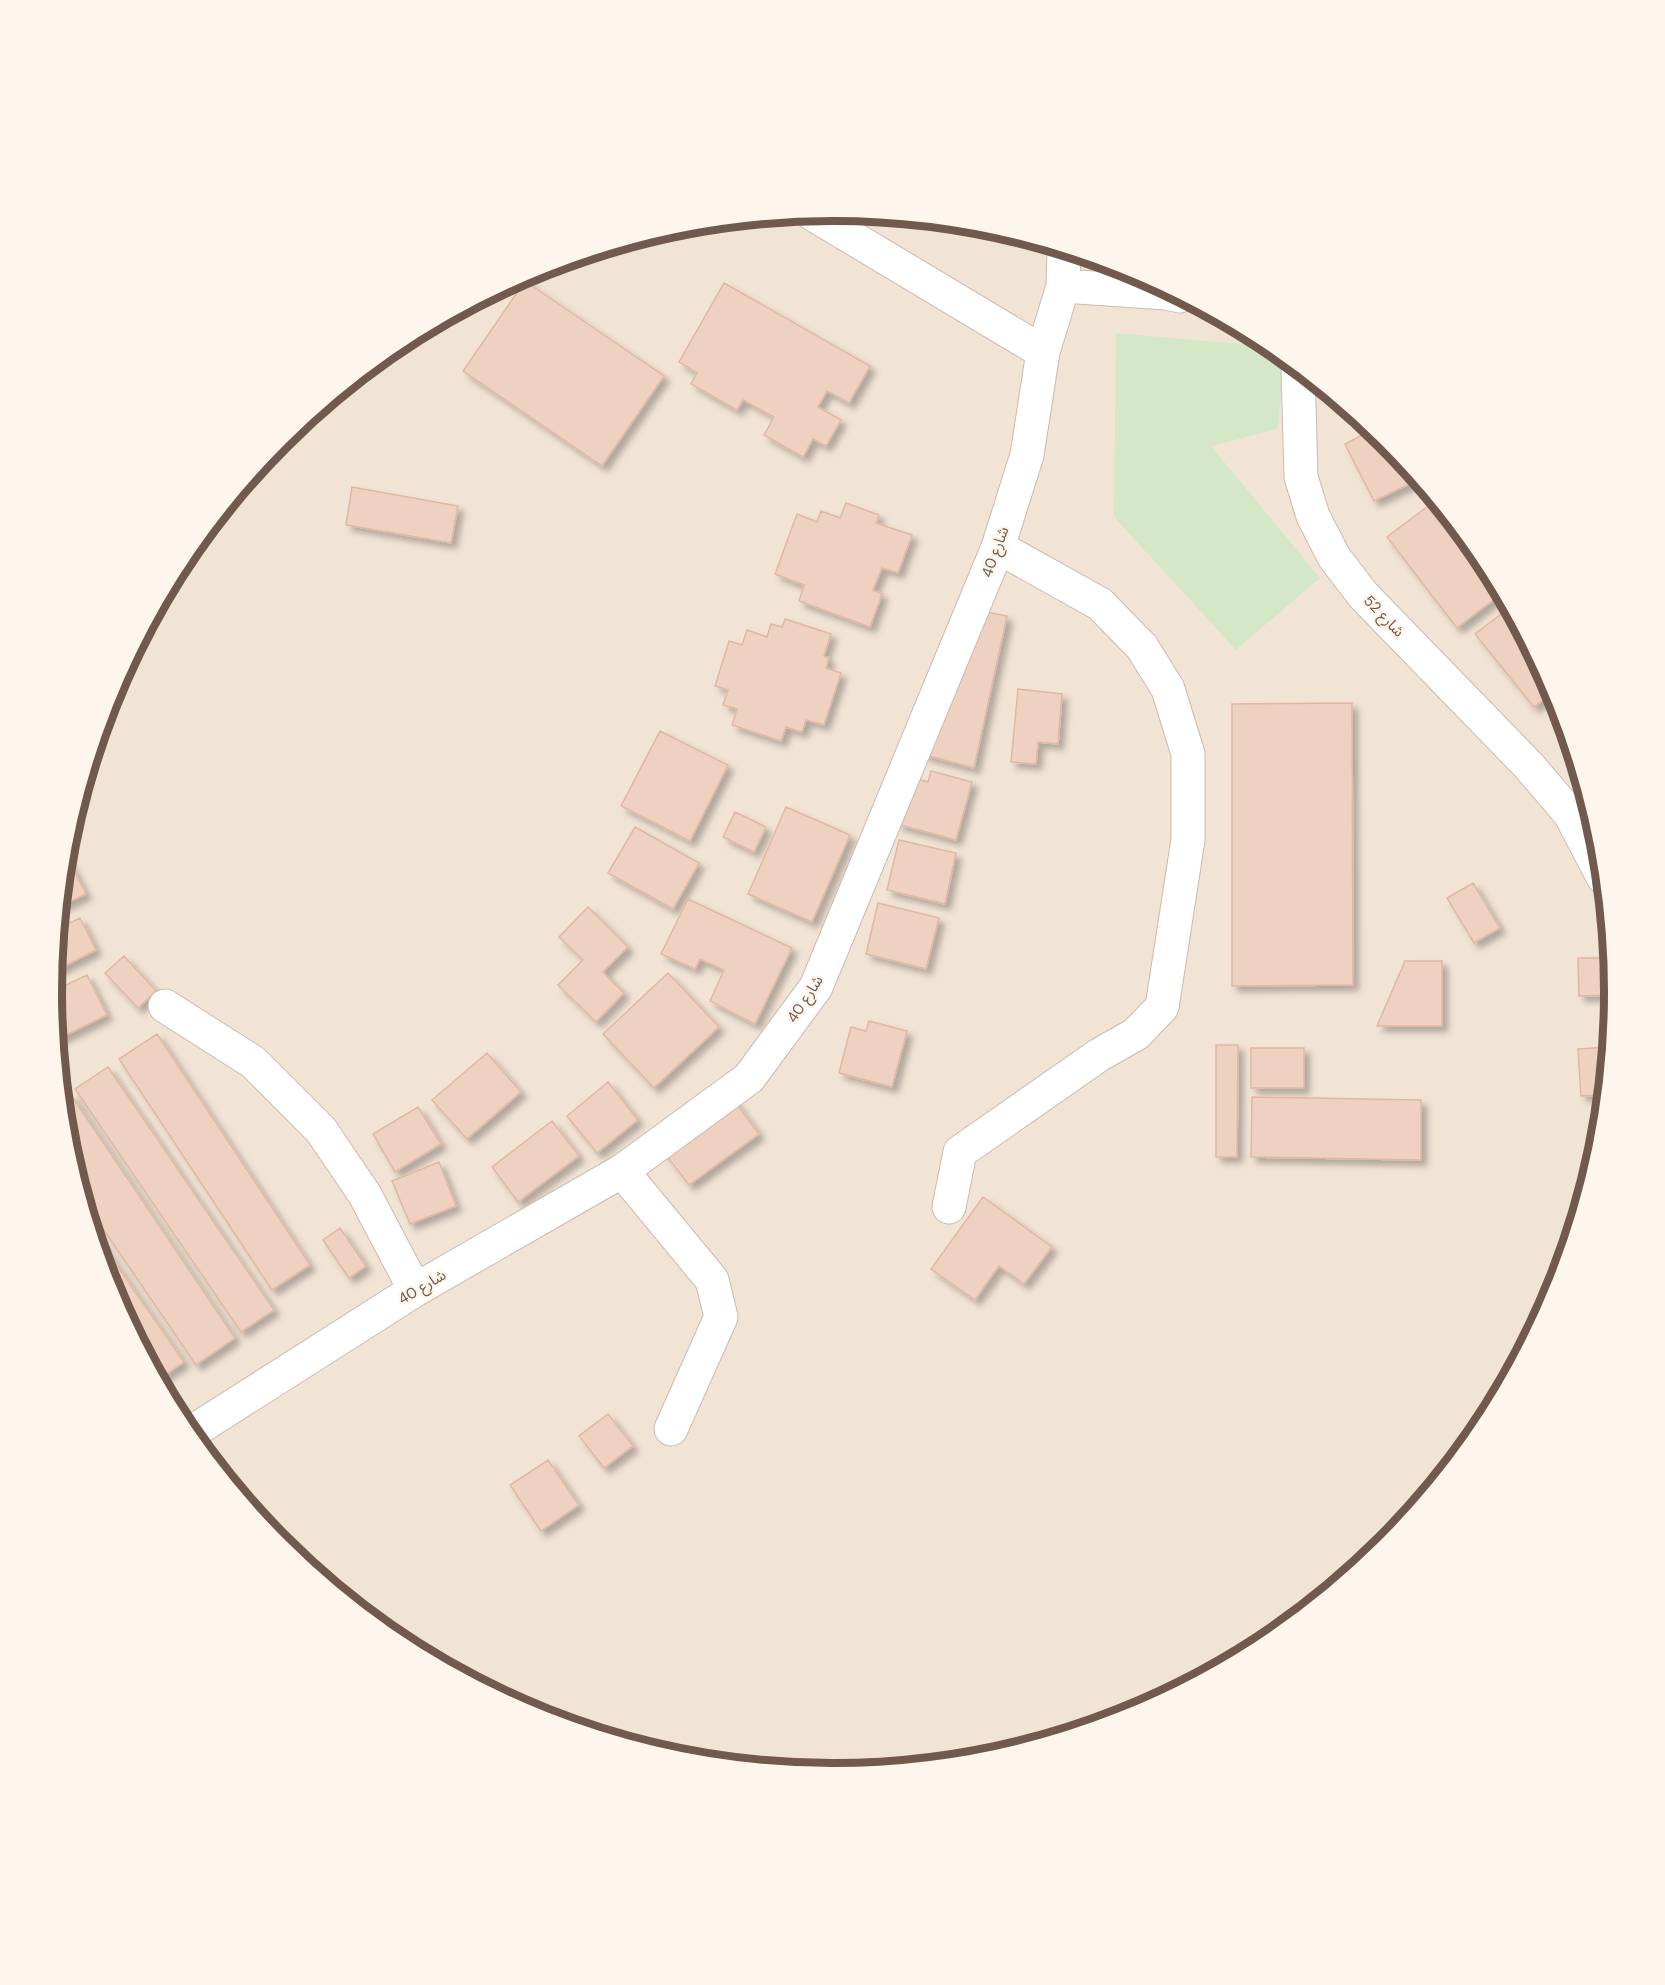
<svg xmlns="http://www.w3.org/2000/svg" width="1665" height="1985" viewBox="0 0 1665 1985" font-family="'DM Sans','Noto Sans Arabic',sans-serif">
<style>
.residential{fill:#f2e4d5}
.green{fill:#d4e7c6}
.building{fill:#eed1c0;stroke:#dfb8a2;stroke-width:1.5;filter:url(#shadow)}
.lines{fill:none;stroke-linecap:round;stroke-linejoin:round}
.minor-casing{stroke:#ccbaad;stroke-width:35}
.minor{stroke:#fff;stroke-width:33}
.labels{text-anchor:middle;stroke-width:5;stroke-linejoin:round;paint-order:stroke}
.street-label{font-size:15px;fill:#72594d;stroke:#fef6ec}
.rim{fill:none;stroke:#72594d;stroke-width:8}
</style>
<defs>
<filter id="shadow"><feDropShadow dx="5.5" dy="5.5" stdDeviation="3" flood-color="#0004"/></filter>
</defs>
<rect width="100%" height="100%" fill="#fbf2e6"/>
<path class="residential" d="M54 992a779 779 0 1 1 1558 0a779 779 0 1 1-1558 0Z"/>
<path class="green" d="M 1116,333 L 1272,347 L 1284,356 L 1278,429 L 1211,446 L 1320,578 L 1236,650 L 1114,517 Z"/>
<path class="building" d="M 525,281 L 664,376 L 602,466 L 463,371 Z
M 724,283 L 870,366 L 849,403 L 827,391 L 818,407 L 841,420 L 826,446 L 813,439 L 803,457 L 764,435 L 774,417 L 743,400 L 737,410 L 691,384 L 697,373 L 679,362 Z
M 1367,425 L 1385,440 L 1418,480 L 1374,501 L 1345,444 L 1370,431 Z
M 352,487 L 458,506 L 451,543 L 346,525 Z
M 1435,501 L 1482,559 L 1501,594 L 1457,628 L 1387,537 Z
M 846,503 L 879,515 L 876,523 L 912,535 L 898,573 L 882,568 L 873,590 L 882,594 L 870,627 L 799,601 L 804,585 L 775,574 L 797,514 L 817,522 L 821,511 L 840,518 Z
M 1509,608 L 1554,692 L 1534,707 L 1475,634 Z
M 986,612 L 1007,616 L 974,768 L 921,754 Z
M 785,619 L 831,634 L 824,656 L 829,658 L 826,668 L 841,673 L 824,725 L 806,720 L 802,732 L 786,727 L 781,741 L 732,725 L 737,709 L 723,705 L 728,690 L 715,686 L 729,641 L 742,645 L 747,630 L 767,637 L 771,624 L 782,627 Z
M 1018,689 L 1062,694 L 1058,744 L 1038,742 L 1036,764 L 1011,762 Z
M 1352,703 L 1353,985 L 1232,986 L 1232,704 Z
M 660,731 L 728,765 L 690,841 L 621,806 Z
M 931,771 L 972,782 L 956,840 L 897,824 L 911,777 L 928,782 Z
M 786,807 L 850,835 L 812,922 L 748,894 Z
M 735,812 L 766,827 L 754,852 L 723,837 Z
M 635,827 L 699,863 L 673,909 L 608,873 Z
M 899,840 L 956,853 L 945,904 L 887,890 Z
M 65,854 L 86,894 L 59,907 Z
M 1473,883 L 1500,928 L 1474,943 L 1447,898 Z
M 688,899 L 792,948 L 755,1024 L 710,1001 L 724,970 L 700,959 L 695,969 L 661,954 Z
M 878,903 L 939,918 L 926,969 L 866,954 Z
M 588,907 L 628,947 L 603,972 L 624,993 L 596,1022 L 558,985 L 583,960 L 559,937 Z
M 80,918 L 96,950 L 53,972 L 57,929 Z
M 124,956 L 156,991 L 138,1008 L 105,973 Z
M 1578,958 L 1611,958 L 1614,995 L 1579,996 Z
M 1405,961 L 1442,961 L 1442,1026 L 1377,1026 Z
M 668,973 L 719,1027 L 654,1088 L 603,1034 Z
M 87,975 L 107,1015 L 56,1040 L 51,992 Z
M 869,1021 L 907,1031 L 892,1087 L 839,1073 L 851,1027 L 866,1031 Z
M 157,1034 L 310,1265 L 272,1290 L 119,1059 Z
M 1216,1045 L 1238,1045 L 1237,1157 L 1216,1157 Z
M 1609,1047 L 1604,1095 L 1581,1096 L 1578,1049 Z
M 1251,1048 L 1304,1048 L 1304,1088 L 1251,1088 Z
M 487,1053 L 521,1092 L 467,1139 L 432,1100 Z
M 108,1067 L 274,1310 L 241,1332 L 75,1089 Z
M 608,1082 L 638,1120 L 597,1153 L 567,1116 Z
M 71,1095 L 235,1338 L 196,1365 L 82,1198 L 66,1145 L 62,1101 Z
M 730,1095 L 759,1134 L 689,1185 L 660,1147 Z
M 1252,1097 L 1421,1100 L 1421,1160 L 1251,1157 Z
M 418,1107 L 441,1144 L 395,1172 L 373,1134 Z
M 552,1121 L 579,1156 L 518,1202 L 492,1167 Z
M 439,1162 L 456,1206 L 410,1224 L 392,1181 Z
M 983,1197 L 1052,1247 L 1024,1284 L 999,1266 L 975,1300 L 931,1269 Z
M 91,1228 L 184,1362 L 158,1380 L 110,1291 Z
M 340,1228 L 366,1266 L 349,1278 L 323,1240 Z
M 608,1414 L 633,1446 L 604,1468 L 579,1436 Z
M 548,1460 L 579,1505 L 541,1531 L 510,1485 Z"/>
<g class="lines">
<defs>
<path id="minor" d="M 811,213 L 1043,352
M 1063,286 L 1166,293 L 1180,296
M 1298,369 L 1301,477 L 1313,516 L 1334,557 L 1363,595 L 1529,766 L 1570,814 L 1603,877
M 165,1006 L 253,1062 L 321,1130 L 365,1195 L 415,1290
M 622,1171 L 712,1280 L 721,1317 L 671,1429
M 949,1207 L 960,1152 L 1099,1055 L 1136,1034 L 1162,1007 L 1188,840 L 1188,754 L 1168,689 L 1142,647 L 1100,604 L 998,547
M 189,1434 L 415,1290 L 622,1171 L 749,1078 L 816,987 L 998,547 L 1027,455 L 1043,352 L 1063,286 L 1064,250"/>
</defs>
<use href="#minor" class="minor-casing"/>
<use href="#minor" class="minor"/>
</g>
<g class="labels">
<g class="street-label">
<text transform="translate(995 552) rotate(-70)" y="5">شارع 40</text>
<text transform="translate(1384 616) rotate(46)" y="5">شارع 52</text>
<text transform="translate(805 999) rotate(-57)" y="5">شارع 40</text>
<text transform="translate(422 1287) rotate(-31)" y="5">شارع 40</text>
</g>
</g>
<path d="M0 0H1665V1985H0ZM62 992a771 771 0 1 1 1542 0a771 771 0 1 1-1542 0Z" fill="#fef6ec" fill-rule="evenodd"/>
<path class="rim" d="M62 992a771 771 0 1 1 1542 0a771 771 0 1 1-1542 0Z"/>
</svg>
